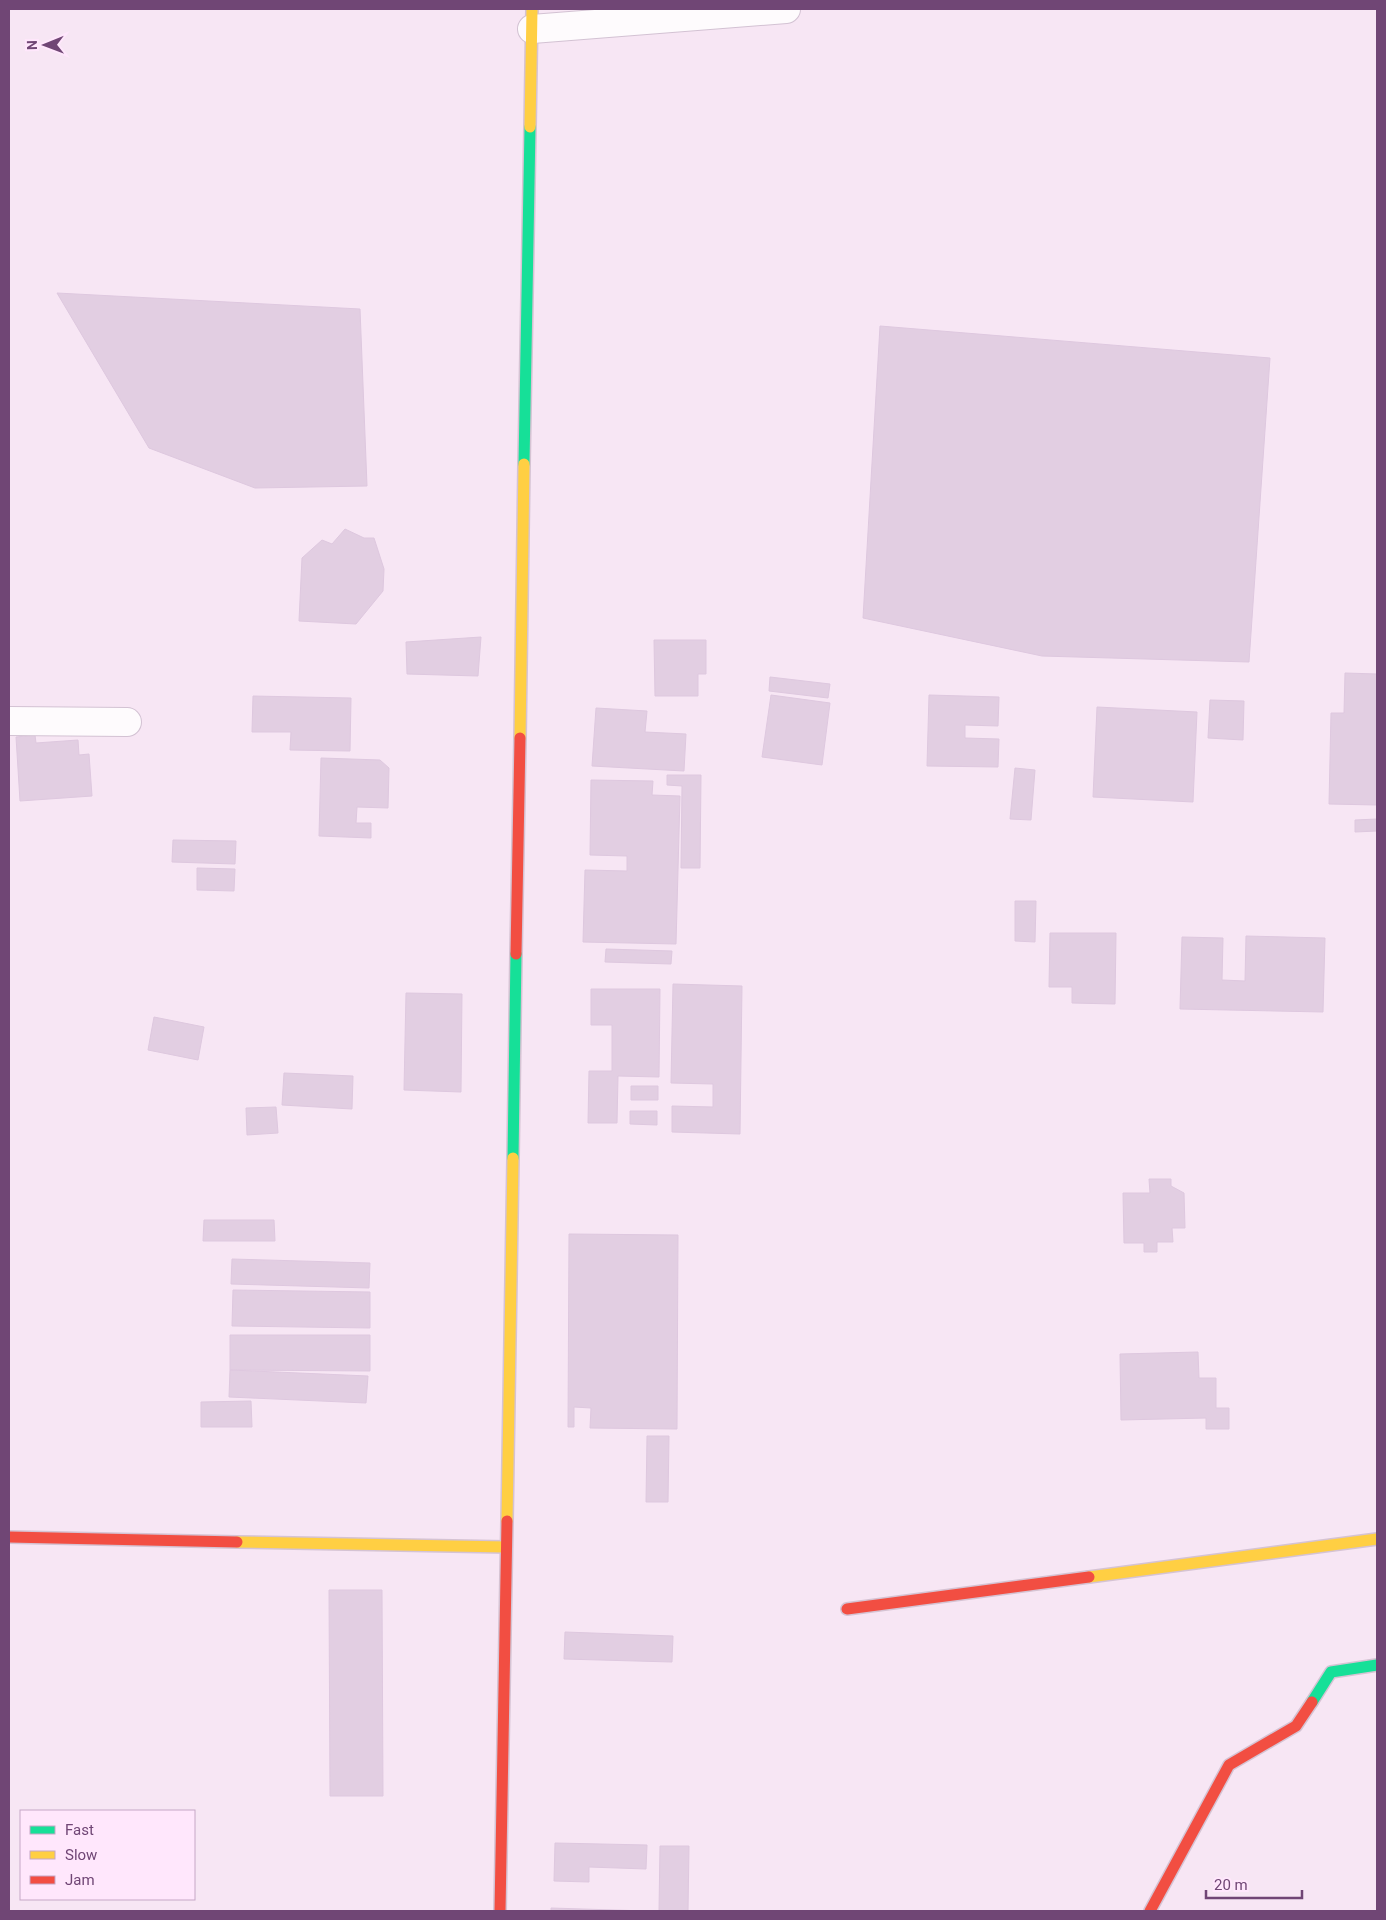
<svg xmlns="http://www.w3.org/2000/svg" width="1386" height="1920" viewBox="0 0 1386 1920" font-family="Roboto,sans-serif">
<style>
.building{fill:#e2cee2;stroke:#dec8df}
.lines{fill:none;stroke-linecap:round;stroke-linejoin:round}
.street-casing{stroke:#d3c2d3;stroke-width:30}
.fast-casing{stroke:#d5c3d3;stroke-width:14}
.slow-casing{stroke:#d5c3d3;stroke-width:14}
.jam-casing{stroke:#d5c3d3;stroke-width:14}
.street{stroke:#fefbfd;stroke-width:28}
.fast{stroke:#16e098;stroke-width:11}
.slow{stroke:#ffcf43;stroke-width:11}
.jam{stroke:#f24e42;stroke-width:11}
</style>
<rect width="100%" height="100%" fill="#f7e6f4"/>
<path class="building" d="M 57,293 L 360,309 L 367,486 L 255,488 L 149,448 Z
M 880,326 L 1270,358 L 1249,662 L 1042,656 L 863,618 Z
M 345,529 L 364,538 L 374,538 L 384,569 L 383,591 L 356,624 L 299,621 L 302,558 L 322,540 L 332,544 Z
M 481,637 L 478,676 L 407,674 L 406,642 Z
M 654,640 L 706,640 L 706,674 L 698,674 L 698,696 L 655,696 Z
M 1345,673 L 1377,674 L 1377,805 L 1329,804 L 1331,713 L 1344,713 Z
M 770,677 L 830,684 L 828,698 L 769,691 Z
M 771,695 L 830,703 L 822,765 L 762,757 Z
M 929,695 L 999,697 L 998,726 L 965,725 L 965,738 L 999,739 L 998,767 L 927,766 Z
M 253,696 L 351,698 L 350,751 L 290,750 L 291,732 L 252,732 Z
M 1210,700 L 1244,701 L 1243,740 L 1208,738 Z
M 1097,707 L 1197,712 L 1193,802 L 1093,797 Z
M 596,708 L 647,711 L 645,732 L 686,734 L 684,771 L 592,766 Z
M 35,735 L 36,743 L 78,740 L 79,755 L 89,754 L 92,796 L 20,801 L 16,737 Z
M 321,758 L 380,760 L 389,768 L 388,808 L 357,807 L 356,823 L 371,823 L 371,838 L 319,836 Z
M 1015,768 L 1035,770 L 1031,820 L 1010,819 Z
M 667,775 L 701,775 L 700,868 L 681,868 L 682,786 L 667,785 Z
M 591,780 L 653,781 L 652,795 L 680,796 L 676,944 L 583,942 L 585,870 L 627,871 L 627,856 L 590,855 Z
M 1377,819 L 1377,831 L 1355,832 L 1355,820 Z
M 173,840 L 236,841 L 235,864 L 172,862 Z
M 197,868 L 235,869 L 234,891 L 197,890 Z
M 1015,901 L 1036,901 L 1035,942 L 1015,941 Z
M 1050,933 L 1116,933 L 1115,1004 L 1072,1003 L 1072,987 L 1049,987 Z
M 1246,936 L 1325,938 L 1323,1012 L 1180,1009 L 1182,937 L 1223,938 L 1222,980 L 1245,981 Z
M 606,949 L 672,951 L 671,964 L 605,962 Z
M 673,984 L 742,986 L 740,1134 L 672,1132 L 672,1106 L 713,1107 L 713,1084 L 671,1083 Z
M 591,989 L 660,989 L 659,1077 L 618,1076 L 617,1123 L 588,1123 L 589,1071 L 612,1071 L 612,1025 L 591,1025 Z
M 406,993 L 462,994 L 461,1092 L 404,1090 Z
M 154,1017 L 204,1027 L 198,1060 L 148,1050 Z
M 284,1073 L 353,1076 L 352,1109 L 282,1105 Z
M 631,1086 L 658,1086 L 658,1100 L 631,1100 Z
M 276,1107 L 278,1133 L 247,1135 L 246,1108 Z
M 630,1111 L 657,1111 L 657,1125 L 630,1124 Z
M 1149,1179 L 1171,1179 L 1171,1186 L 1184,1193 L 1185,1228 L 1172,1228 L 1173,1242 L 1157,1242 L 1157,1252 L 1144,1252 L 1144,1243 L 1124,1243 L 1123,1193 L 1150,1193 Z
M 204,1220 L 274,1220 L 275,1241 L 203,1241 Z
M 569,1234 L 678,1235 L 677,1429 L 590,1428 L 591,1408 L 574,1407 L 574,1427 L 568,1427 Z
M 232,1259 L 370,1263 L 369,1288 L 231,1284 Z
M 233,1290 L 370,1292 L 370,1328 L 232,1326 Z
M 230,1335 L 370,1335 L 370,1371 L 230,1370 Z
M 1198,1352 L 1199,1378 L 1216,1378 L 1216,1408 L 1229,1408 L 1229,1429 L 1206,1429 L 1206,1418 L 1121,1420 L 1120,1354 Z
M 230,1370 L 368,1376 L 366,1403 L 229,1397 Z
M 251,1401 L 252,1427 L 201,1427 L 201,1402 Z
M 647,1436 L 669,1436 L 668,1502 L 646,1502 Z
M 329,1590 L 382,1590 L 383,1796 L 330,1796 Z
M 565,1632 L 673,1636 L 672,1662 L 564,1659 Z
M 555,1843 L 647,1845 L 646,1869 L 589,1867 L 589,1882 L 554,1881 Z
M 660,1846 L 689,1846 L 688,1911 L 659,1911 Z
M 551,1908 L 646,1911 L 551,1911 Z"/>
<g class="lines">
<defs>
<path id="street" d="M 532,29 L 786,9
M 9,721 L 127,722"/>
<path id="fast" d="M 524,464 L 530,127
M 513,1158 L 516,954
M 1312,1702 L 1331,1672 L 1377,1665"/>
<path id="slow" d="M 530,127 L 532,9
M 520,738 L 524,464
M 507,1521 L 513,1158
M 237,1542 L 506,1547
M 1089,1577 L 1377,1539"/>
<path id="jam" d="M 516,954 L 520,738
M 9,1537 L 237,1542
M 847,1609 L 1089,1577
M 500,1911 L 507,1521
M 1150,1911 L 1229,1765 L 1296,1726 L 1312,1702"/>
</defs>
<use href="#street" class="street-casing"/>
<use href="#fast" class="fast-casing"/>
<use href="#slow" class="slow-casing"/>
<use href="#jam" class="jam-casing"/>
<use href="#street" class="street"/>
<use href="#fast" class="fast"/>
<use href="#slow" class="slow"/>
<use href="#jam" class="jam"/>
</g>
<rect width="1386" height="1920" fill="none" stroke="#704675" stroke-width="20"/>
<rect x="20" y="1810" width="175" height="90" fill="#ffe7fc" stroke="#c6a7c6"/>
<rect x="30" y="1826" width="25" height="8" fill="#16e098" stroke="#c6a7c6"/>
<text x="65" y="1835" font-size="15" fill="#704675">Fast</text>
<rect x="30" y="1851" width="25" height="8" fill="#ffcf43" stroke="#c6a7c6"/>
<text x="65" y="1860" font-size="15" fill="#704675">Slow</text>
<rect x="30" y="1876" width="25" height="8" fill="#f24e42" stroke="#c6a7c6"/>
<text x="65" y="1885" font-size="15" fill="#704675">Jam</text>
<g transform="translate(45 45) rotate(269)" stroke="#ffe7fc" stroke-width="4" paint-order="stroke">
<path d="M0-4L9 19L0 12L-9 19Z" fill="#704675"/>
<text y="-8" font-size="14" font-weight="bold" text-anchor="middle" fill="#704675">N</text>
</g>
<path d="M1206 1890v8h96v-8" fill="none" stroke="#704675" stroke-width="2.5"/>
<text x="1214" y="1890" font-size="15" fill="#704675" stroke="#ffe7fc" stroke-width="4" paint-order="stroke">20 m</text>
</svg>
